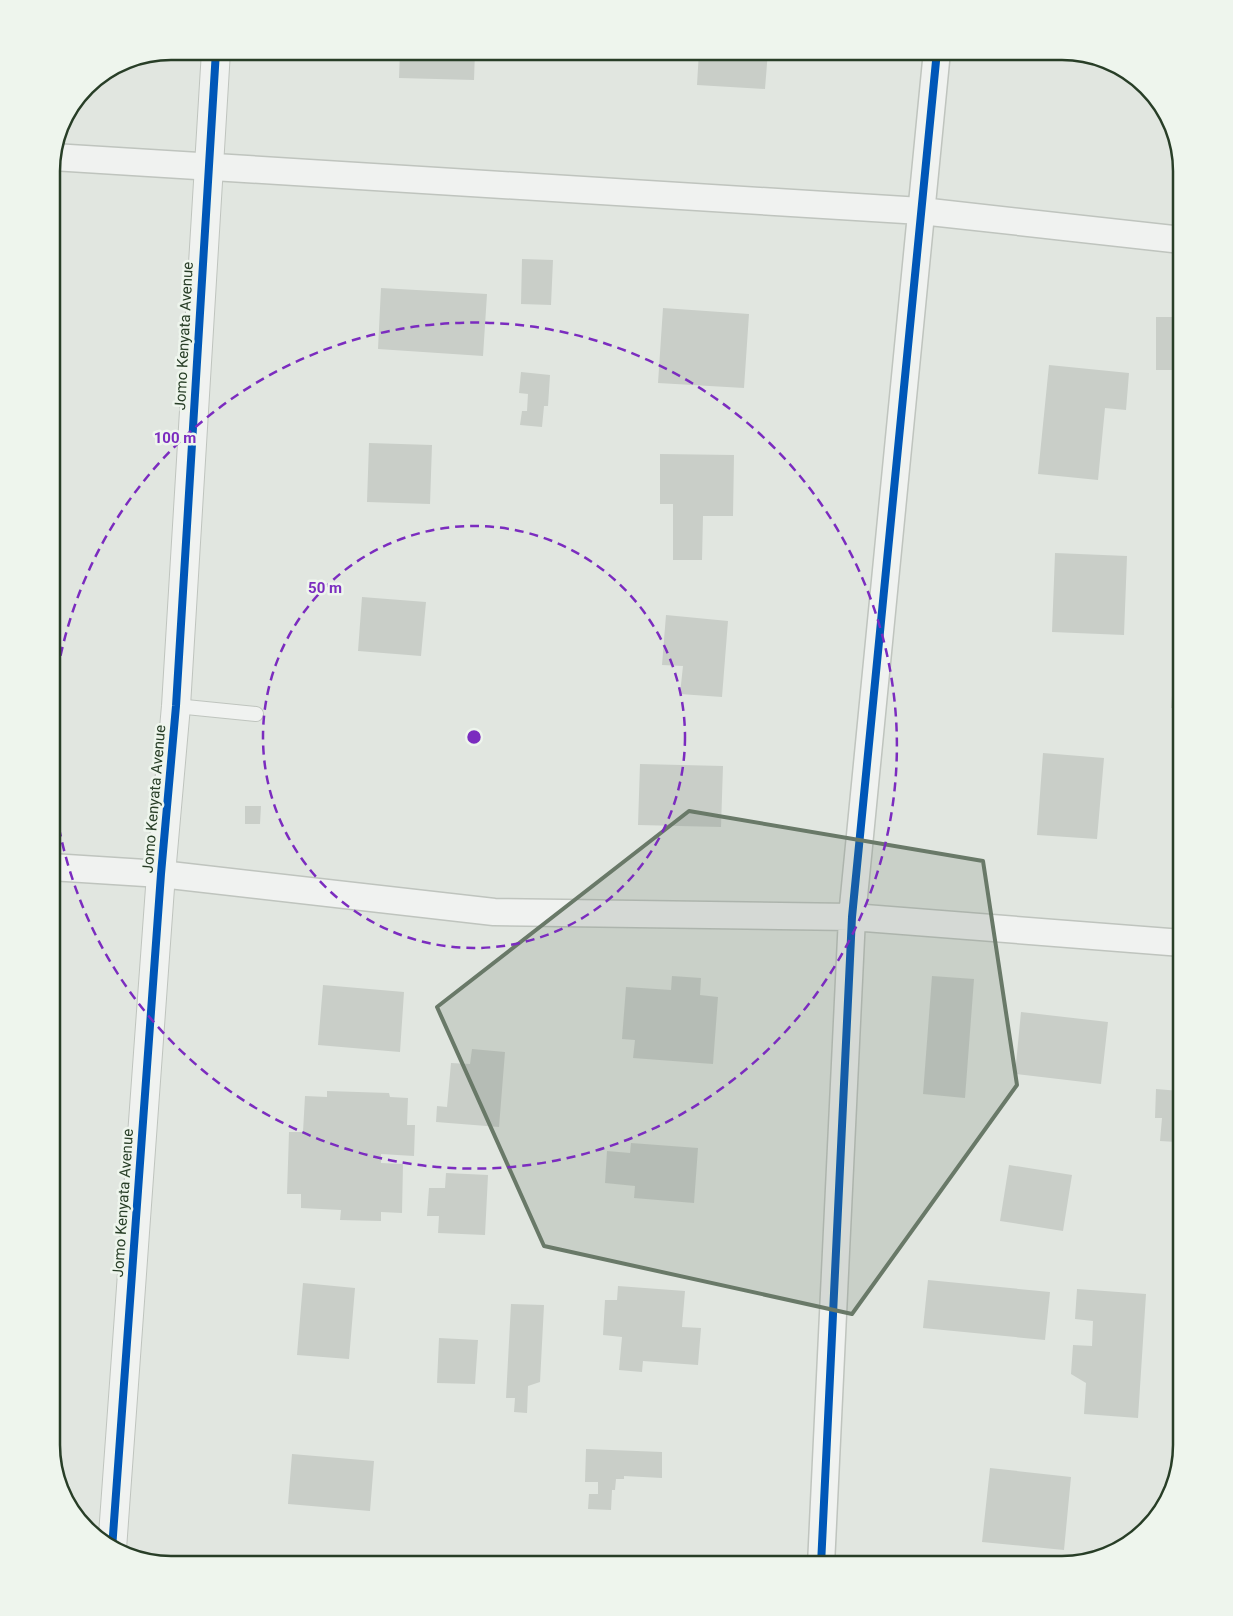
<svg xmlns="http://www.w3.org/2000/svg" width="1233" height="1616" viewBox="0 0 1233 1616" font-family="Roboto,sans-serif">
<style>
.building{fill:#c9cec8}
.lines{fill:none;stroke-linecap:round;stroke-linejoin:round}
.service-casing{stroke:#bfc4be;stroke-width:16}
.minor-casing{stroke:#bfc4be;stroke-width:29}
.tertiary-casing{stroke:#bfc4be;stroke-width:30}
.service{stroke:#f0f2f0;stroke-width:14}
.minor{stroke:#f0f2f0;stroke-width:26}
.tertiary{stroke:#f0f2f0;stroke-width:28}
.cycleway-casing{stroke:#eef5ed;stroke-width:11}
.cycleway{stroke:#0057b8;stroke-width:8}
.marked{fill:#697968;fill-opacity:0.2;stroke:#697968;stroke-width:4;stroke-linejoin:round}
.ring{fill:none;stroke:#7b2cbf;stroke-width:2.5;stroke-dasharray:9 6}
.labels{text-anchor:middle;stroke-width:5;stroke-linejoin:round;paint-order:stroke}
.street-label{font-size:15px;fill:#283e27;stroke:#eef5ed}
.rim{fill:none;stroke:#283e27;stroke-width:2.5}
.centre{fill:#7b2cbf;stroke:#eef5ed;stroke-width:2.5}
.ring-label{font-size:15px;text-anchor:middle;font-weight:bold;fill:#7b2cbf;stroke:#eef5ed;stroke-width:5;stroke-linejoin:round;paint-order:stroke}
</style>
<rect width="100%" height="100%" fill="#e1e6e0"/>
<path class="building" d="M 400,51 L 475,51 L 474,80 L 399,78 Z
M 699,51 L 768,51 L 765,89 L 697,85 Z
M 522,259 L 553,260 L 551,305 L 521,304 Z
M 381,288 L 487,294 L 483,356 L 378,349 Z
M 663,308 L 749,314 L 744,388 L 658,383 Z
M 1156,317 L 1182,317 L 1182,370 L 1156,370 Z
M 1049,365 L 1129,373 L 1126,410 L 1105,408 L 1098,480 L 1038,474 Z
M 521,372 L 550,375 L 548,406 L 544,406 L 542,427 L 520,425 L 522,411 L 527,411 L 528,394 L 519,393 Z
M 369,443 L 432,445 L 430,504 L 367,502 Z
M 660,454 L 734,455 L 733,516 L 703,516 L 702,560 L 673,560 L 673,504 L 660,504 Z
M 1055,553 L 1127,556 L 1124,635 L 1052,632 Z
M 362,597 L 426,602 L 421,656 L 358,651 Z
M 666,615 L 728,621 L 722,697 L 680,694 L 683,666 L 662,665 Z
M 1176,645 L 1182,645 L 1182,709 L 1171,708 Z
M 1043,753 L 1104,758 L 1097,839 L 1037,835 Z
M 640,764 L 723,766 L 721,827 L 638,825 Z
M 245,806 L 261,806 L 260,824 L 245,824 Z
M 672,976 L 701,978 L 700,995 L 718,997 L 713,1064 L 633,1058 L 635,1040 L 622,1039 L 626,987 L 671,990 Z
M 932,976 L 974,979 L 965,1098 L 923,1094 Z
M 323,985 L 404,992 L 400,1052 L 318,1045 Z
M 1021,1012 L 1108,1022 L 1101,1084 L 1015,1074 Z
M 472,1049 L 505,1052 L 499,1127 L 436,1122 L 437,1106 L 447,1107 L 451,1063 L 470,1064 Z
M 1156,1089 L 1180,1091 L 1177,1142 L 1160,1141 L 1162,1118 L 1155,1118 Z
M 327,1091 L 389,1093 L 390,1097 L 408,1098 L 407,1125 L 415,1125 L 414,1156 L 381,1154 L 381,1163 L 403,1164 L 402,1213 L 381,1212 L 381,1221 L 340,1220 L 341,1210 L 301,1208 L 301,1194 L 287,1194 L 289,1132 L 303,1132 L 305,1096 L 327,1097 Z
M 631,1143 L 698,1148 L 694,1203 L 634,1198 L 635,1186 L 605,1183 L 607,1151 L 630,1153 Z
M 1009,1165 L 1072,1175 L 1063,1231 L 1000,1221 Z
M 446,1173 L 488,1175 L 485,1235 L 438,1233 L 439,1216 L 427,1216 L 429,1188 L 445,1188 Z
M 928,1280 L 1050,1292 L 1045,1340 L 923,1328 Z
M 303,1283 L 355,1288 L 349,1359 L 297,1355 Z
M 618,1286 L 685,1291 L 682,1327 L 701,1328 L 698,1365 L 643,1361 L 642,1372 L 619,1370 L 622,1337 L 603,1335 L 605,1300 L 617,1300 Z
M 1077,1289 L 1146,1294 L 1138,1418 L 1084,1414 L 1086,1383 L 1071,1374 L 1073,1345 L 1092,1346 L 1093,1321 L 1075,1319 Z
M 511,1304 L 544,1305 L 540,1382 L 528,1386 L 527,1413 L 514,1412 L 515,1398 L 506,1398 Z
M 439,1338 L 478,1340 L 475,1384 L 437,1383 Z
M 586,1449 L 662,1452 L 662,1478 L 624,1476 L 624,1479 L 616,1479 L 615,1490 L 612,1490 L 611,1510 L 588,1509 L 589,1494 L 598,1494 L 598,1482 L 585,1482 Z
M 292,1454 L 374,1461 L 370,1511 L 288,1504 Z
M 990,1468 L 1071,1477 L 1064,1550 L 982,1542 Z"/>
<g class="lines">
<defs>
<path id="service" d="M 176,706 L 256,714"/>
<path id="minor" d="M 53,157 L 921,211 L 1182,240
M 51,867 L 161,874 L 494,912 L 852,917 L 1182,943
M 821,1565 L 852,917 L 937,51"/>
<path id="tertiary" d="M 112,1549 L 161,874 L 176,706 L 216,51"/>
</defs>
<use href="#service" class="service-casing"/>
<use href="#minor" class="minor-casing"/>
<use href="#tertiary" class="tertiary-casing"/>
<use href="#service" class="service"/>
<use href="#minor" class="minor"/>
<use href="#tertiary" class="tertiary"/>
<defs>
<path id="cycleway" d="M 112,1549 L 161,874 L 176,706 L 216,51
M 821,1565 L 852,917 L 937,51"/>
</defs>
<use href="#cycleway" class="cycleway-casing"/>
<use href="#cycleway" class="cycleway"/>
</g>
<path class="marked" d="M 689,811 L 983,861 L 1017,1085 L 852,1314 L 544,1246 L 437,1007 Z"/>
<g class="ring">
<circle cx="474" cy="737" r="211"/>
<path d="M52 715A423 423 0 1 1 51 755"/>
</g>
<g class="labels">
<g class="street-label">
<text transform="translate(184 336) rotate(-87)" y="5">Jomo Kenyata Avenue</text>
<text transform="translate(154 799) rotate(-85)" y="5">Jomo Kenyata Avenue</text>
<text transform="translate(123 1203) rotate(-86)" y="5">Jomo Kenyata Avenue</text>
</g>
</g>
<path d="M0 0H1233V1616H0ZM171 60H1062A111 111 0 0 1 1173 171V1445A111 111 0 0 1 1062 1556H171A111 111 0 0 1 60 1445V171A111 111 0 0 1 171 60Z" fill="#eef5ed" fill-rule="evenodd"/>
<path class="rim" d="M171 60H1062A111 111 0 0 1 1173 171V1445A111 111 0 0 1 1062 1556H171A111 111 0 0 1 60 1445V171A111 111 0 0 1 171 60Z"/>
<circle cx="474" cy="737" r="8" class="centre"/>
<g class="ring-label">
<text x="175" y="443">100 m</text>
<text x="325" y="593">50 m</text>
</g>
</svg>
